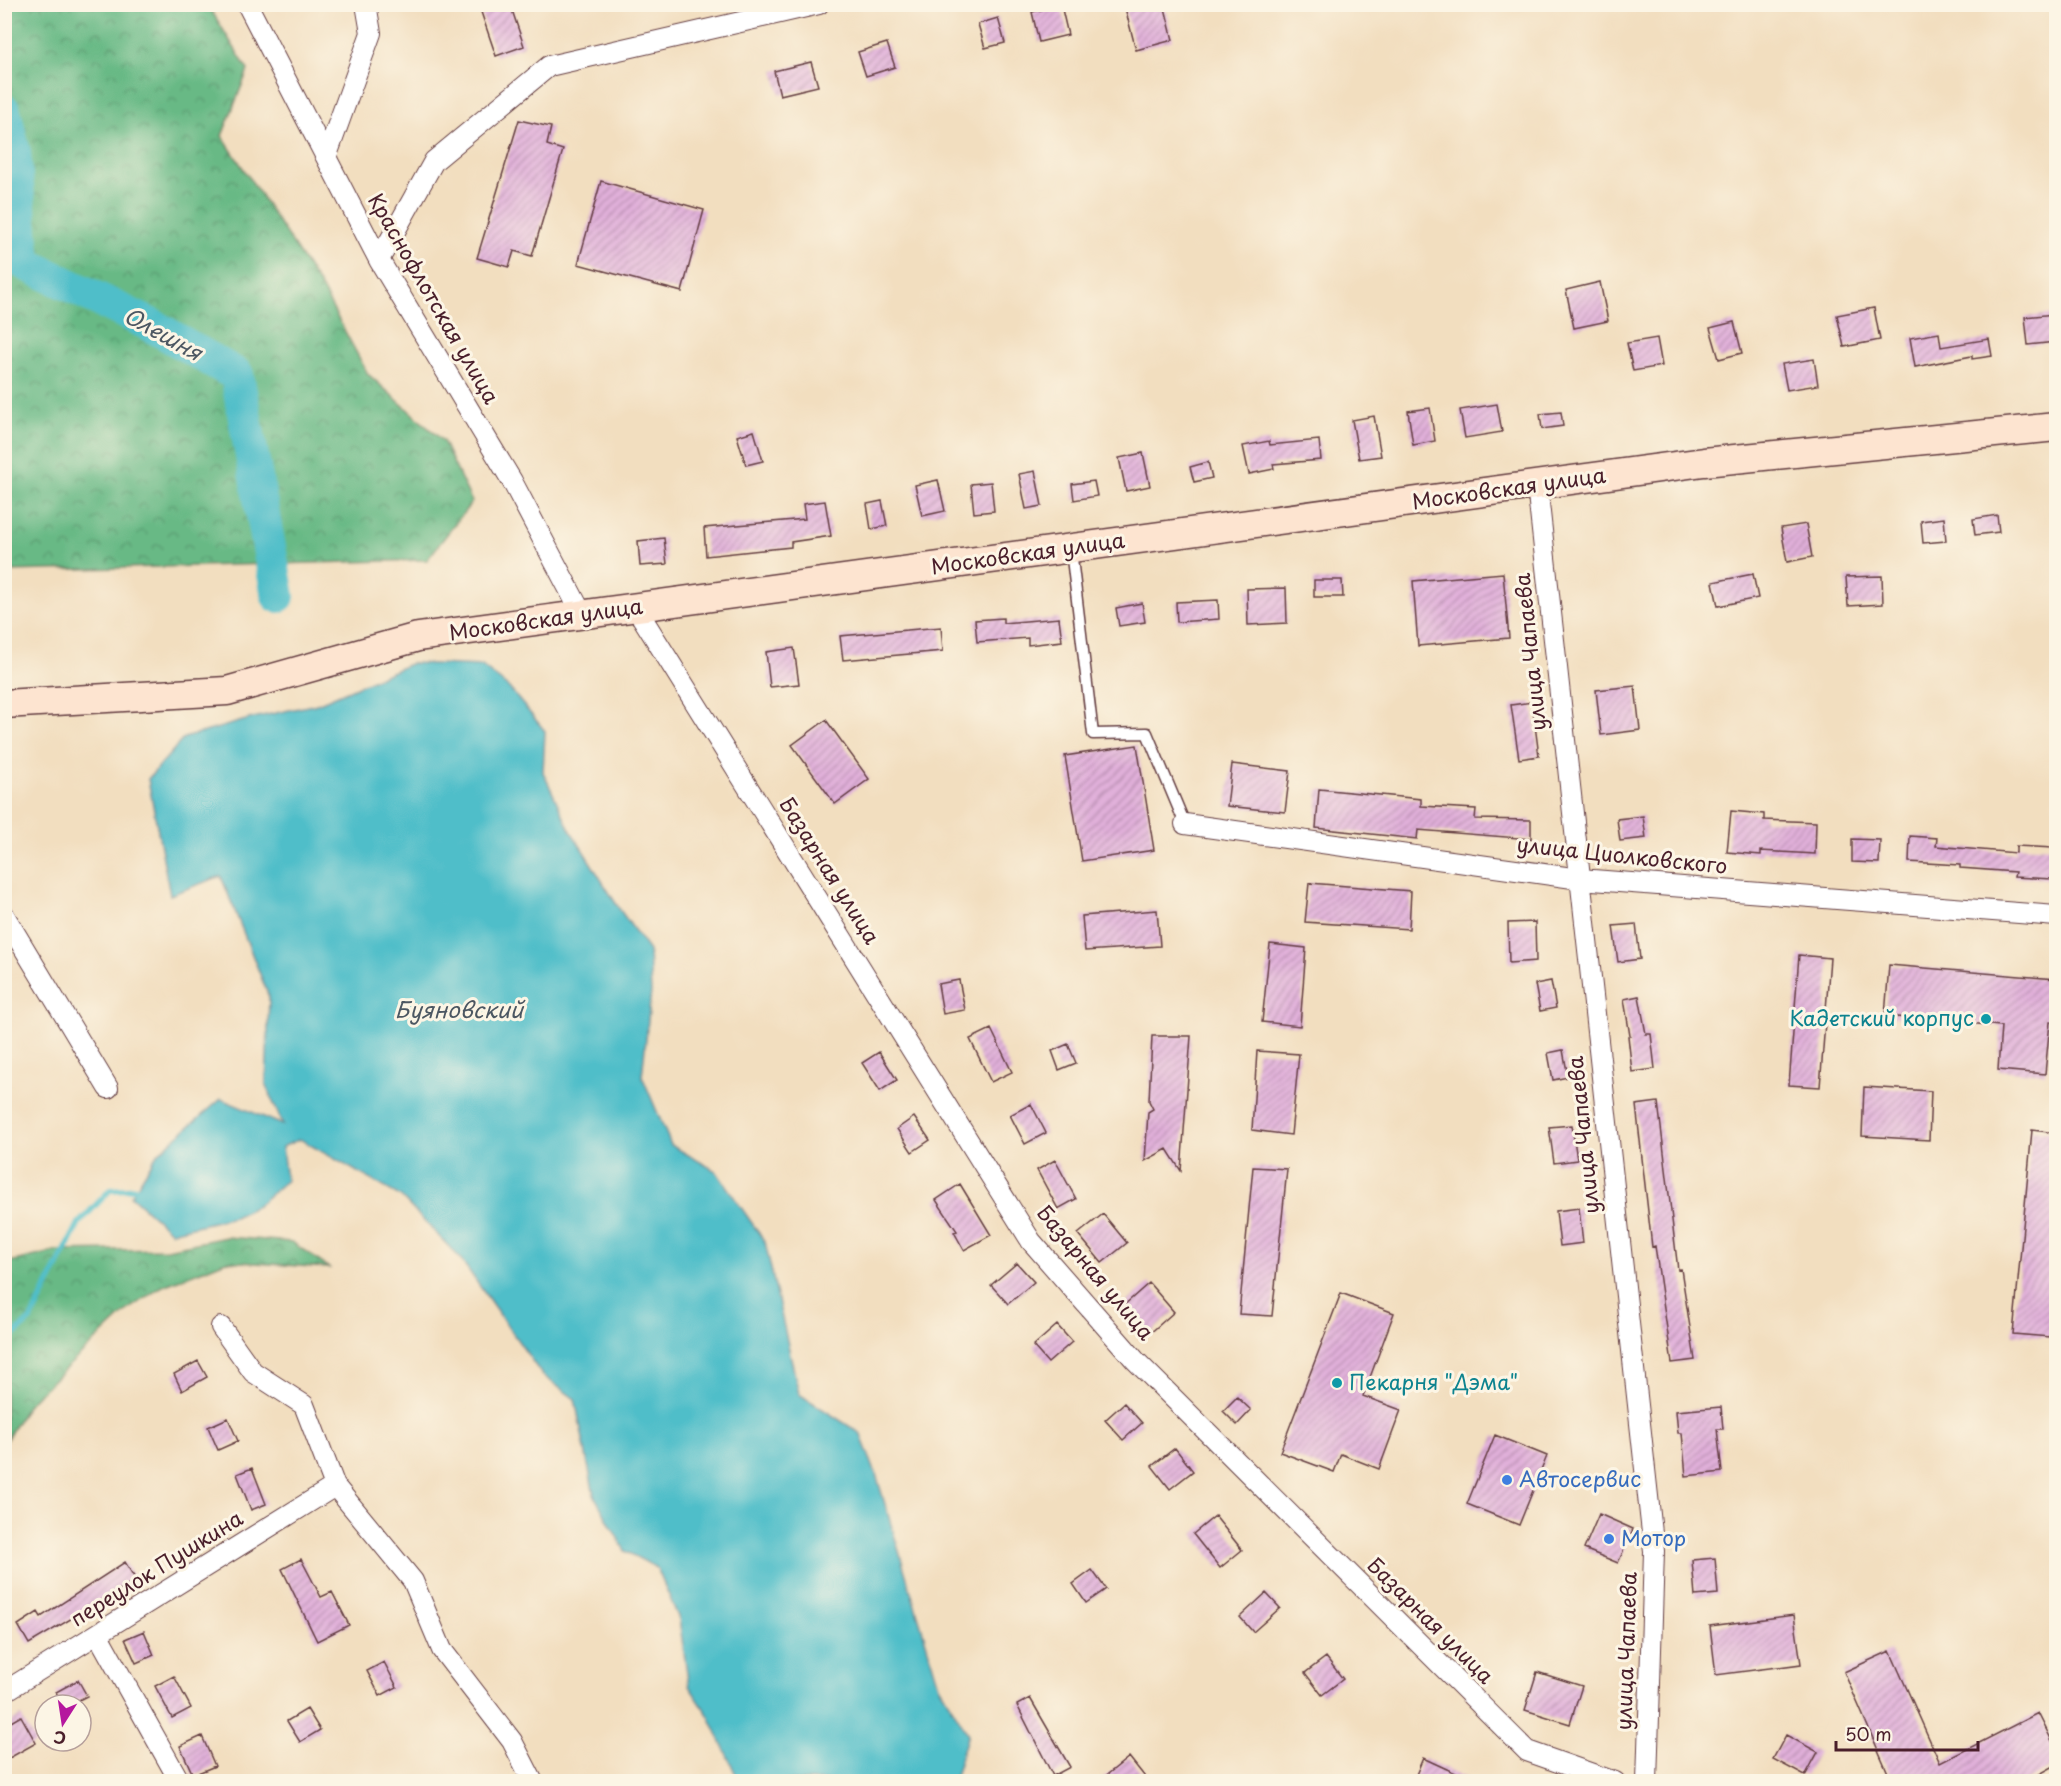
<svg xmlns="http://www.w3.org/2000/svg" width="2061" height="1786" viewBox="0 0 2061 1786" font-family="'Playpen Sans',sans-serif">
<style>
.forest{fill:url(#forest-crowns);stroke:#596c58;stroke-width:1.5}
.water{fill:#50bec9;stroke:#4d6e7a;stroke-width:1.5}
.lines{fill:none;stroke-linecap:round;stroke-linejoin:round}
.stream{stroke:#50bec9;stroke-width:6}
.river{stroke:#50bec9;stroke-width:34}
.building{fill:url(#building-hatch)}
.lane-casing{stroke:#633c41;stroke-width:13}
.street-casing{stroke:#633c41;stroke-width:22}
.secondary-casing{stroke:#633c41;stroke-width:31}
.lane{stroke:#fff;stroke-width:10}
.street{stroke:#fff;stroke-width:20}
.secondary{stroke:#fde4d0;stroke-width:28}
.culture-dot{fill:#0f9aa8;stroke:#fcf5e5;stroke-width:2}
.shop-dot{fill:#3f7fe0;stroke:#fcf5e5;stroke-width:2}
.labels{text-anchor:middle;stroke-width:6;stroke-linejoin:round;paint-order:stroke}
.street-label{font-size:21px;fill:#4a1f2b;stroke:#fcf5e5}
.culture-label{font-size:21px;fill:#0d838f;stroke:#fcf5e5;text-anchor:end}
.shop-label{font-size:21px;fill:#366cbe;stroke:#fcf5e5;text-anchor:start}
.water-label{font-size:22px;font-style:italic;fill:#4c5762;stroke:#fcf5e5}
</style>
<defs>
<pattern id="forest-crowns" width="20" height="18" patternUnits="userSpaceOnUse" patternTransform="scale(1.5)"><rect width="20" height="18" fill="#68b985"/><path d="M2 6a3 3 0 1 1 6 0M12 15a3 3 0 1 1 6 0" fill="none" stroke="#58966d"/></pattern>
<pattern id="building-hatch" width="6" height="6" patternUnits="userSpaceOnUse" patternTransform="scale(1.5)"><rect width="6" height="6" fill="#e1b0da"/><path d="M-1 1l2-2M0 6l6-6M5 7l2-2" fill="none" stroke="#b88fb1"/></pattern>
</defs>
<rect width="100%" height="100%" fill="#fcf5e5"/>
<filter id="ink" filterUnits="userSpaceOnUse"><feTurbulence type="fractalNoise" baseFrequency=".0167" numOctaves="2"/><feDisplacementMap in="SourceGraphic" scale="12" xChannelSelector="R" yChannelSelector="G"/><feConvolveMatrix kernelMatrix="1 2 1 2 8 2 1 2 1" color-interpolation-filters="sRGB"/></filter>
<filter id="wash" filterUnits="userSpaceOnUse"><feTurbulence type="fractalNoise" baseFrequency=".008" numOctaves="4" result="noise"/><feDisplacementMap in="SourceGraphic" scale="24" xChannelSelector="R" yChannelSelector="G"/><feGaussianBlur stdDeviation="1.35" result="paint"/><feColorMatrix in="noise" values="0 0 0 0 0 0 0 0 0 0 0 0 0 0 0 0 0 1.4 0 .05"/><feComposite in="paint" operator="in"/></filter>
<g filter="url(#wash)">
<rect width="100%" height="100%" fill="#f2debf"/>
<path class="forest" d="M 5,4 L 208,5 L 248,70 L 222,136 L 321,287 L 368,374 L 443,441 L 472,502 L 427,560 L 9,571 L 4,560 Z
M 226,1237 L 292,1242 L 329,1268 L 226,1261 L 163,1286 L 129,1309 L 28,1404 L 5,1442 L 5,1263 L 57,1251 L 167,1249 Z"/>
<path class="water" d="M 412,663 L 482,666 L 509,688 L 545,731 L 543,772 L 569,828 L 620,910 L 649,951 L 651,992 L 642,1076 L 671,1145 L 716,1171 L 765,1242 L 799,1394 L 860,1433 L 876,1474 L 939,1686 L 968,1734 L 955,1776 L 959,1781 L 739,1781 L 709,1716 L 689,1686 L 679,1619 L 657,1568 L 625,1551 L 594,1495 L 575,1399 L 542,1375 L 460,1258 L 400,1196 L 300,1139 L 282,1147 L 286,1181 L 257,1206 L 234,1217 L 171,1232 L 131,1196 L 157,1154 L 221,1099 L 283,1125 L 266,1086 L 269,997 L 221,876 L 170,895 L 148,779 L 184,738 L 253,718 L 317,704 Z"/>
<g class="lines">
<path class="stream" d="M 4,1344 L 31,1319 L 79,1223 L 110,1190 L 142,1188"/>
<path class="river" d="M 4,111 L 14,153 L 24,263 L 153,326 L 237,375 L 278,596"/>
</g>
<g id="blocks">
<path class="building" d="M 503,4 L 510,4 L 524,46 L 496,56 L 481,12 Z
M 1124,4 L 1164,4 L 1173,40 L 1136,50 Z
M 1061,5 L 1068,35 L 1039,42 L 1032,12 Z
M 998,18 L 1005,43 L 985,48 L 978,24 Z
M 887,43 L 895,67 L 866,76 L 858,52 Z
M 811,62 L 818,86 L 780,95 L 774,71 Z
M 519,120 L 551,127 L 547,145 L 563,150 L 532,256 L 514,251 L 509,267 L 477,258 Z
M 601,181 L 704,210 L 682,292 L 578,264 Z
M 1600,282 L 1608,321 L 1574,328 L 1566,290 Z
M 1874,308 L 1880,340 L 1844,347 L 1837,315 Z
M 2054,314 L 2056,342 L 2028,345 L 2025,317 Z
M 1734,322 L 1742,353 L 1719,359 L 1710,328 Z
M 1939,333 L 1941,347 L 1989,339 L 1992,356 L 1972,359 L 1972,356 L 1915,367 L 1910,338 Z
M 1657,338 L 1662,366 L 1633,371 L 1627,343 Z
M 1814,359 L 1818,385 L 1787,390 L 1782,364 Z
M 1497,404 L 1502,432 L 1465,438 L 1460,410 Z
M 1430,408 L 1435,441 L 1413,445 L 1408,411 Z
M 1561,412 L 1563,426 L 1542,429 L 1540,414 Z
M 1374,416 L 1381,456 L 1359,459 L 1352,420 Z
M 754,431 L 763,461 L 746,465 L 737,436 Z
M 1319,440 L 1321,460 L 1273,464 L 1274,469 L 1249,474 L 1243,446 L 1269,441 L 1270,445 Z
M 1143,453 L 1150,486 L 1126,491 L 1119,458 Z
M 1208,462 L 1212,478 L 1194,482 L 1190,467 Z
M 1035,471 L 1042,506 L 1026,509 L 1019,474 Z
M 938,480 L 945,511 L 922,516 L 915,485 Z
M 1094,481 L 1097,496 L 1074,500 L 1072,484 Z
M 991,482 L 994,511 L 974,513 L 971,484 Z
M 825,501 L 831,536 L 791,542 L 791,547 L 706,556 L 704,528 L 805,519 L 803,504 Z
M 882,501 L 887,526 L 871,529 L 867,504 Z
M 1997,515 L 1999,532 L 1975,535 L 1973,519 Z
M 1944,518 L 1946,541 L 1923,543 L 1921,521 Z
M 1806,524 L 1812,557 L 1787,562 L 1781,528 Z
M 664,538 L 667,564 L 640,566 L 638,541 Z
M 1503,573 L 1509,638 L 1418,646 L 1413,581 Z
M 1753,574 L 1758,598 L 1718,606 L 1713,582 Z
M 1882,576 L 1883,604 L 1848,606 L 1846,577 Z
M 1314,580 L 1342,580 L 1343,597 L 1314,597 Z
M 1286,588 L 1287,623 L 1248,625 L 1247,589 Z
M 1218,600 L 1219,619 L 1177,622 L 1176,602 Z
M 1142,603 L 1145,622 L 1119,626 L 1116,608 Z
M 1003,618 L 1003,623 L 1059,618 L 1062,641 L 1028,645 L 1028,638 L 977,642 L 975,620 Z
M 941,627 L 943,651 L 843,660 L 840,636 Z
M 794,648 L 799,684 L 770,687 L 766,652 Z
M 1635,686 L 1640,730 L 1601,735 L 1596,690 Z
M 1532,702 L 1539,756 L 1519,759 L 1511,705 Z
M 826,720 L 869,779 L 835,804 L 792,745 Z
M 1137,745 L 1154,850 L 1082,861 L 1065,756 Z
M 1232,764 L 1290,771 L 1285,812 L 1227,806 Z
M 1319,789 L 1421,799 L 1421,806 L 1476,809 L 1475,819 L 1531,820 L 1531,839 L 1418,830 L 1417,839 L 1316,828 Z
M 1731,811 L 1764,814 L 1764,820 L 1816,822 L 1815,854 L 1761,851 L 1761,855 L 1727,852 Z
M 1643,816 L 1646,838 L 1620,841 L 1617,819 Z
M 1910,836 L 1937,838 L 1936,846 L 2016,853 L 2016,846 L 2054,848 L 2052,879 L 2014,877 L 2015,872 L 1960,868 L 1960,865 L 1909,862 Z
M 1852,839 L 1880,840 L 1879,863 L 1852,862 Z
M 1309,883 L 1411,891 L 1409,929 L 1305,922 Z
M 1157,910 L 1160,946 L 1085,951 L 1082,916 Z
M 1535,922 L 1536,961 L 1509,963 L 1508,923 Z
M 1636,924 L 1640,959 L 1618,962 L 1613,926 Z
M 1270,944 L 1306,948 L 1300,1026 L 1262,1022 Z
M 1799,955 L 1830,958 L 1820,1087 L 1789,1085 Z
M 1889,965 L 2056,979 L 2056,1022 L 2050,1022 L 2045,1074 L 1998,1070 L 2001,1026 L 1885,1016 Z
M 959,980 L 965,1010 L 943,1014 L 938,984 Z
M 1551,981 L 1556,1008 L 1540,1011 L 1535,984 Z
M 1639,996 L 1646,1034 L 1651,1034 L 1655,1069 L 1632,1072 L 1628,1036 L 1630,1036 L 1624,999 Z
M 991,1029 L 1012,1072 L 991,1082 L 970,1039 Z
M 1152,1036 L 1191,1036 L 1181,1171 L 1167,1149 L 1145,1161 L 1148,1112 L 1153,1109 L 1149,1101 Z
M 1068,1044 L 1076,1063 L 1059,1070 L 1052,1051 Z
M 1563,1050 L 1568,1077 L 1553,1080 L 1548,1053 Z
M 1257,1051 L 1299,1054 L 1291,1135 L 1252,1130 Z
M 879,1052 L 897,1080 L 880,1091 L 862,1063 Z
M 1864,1087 L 1931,1091 L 1929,1140 L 1862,1136 Z
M 1658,1102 L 1678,1270 L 1681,1269 L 1695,1360 L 1672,1363 L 1655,1246 L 1652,1247 L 1636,1105 Z
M 1031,1104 L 1046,1133 L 1025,1144 L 1010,1115 Z
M 914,1117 L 930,1140 L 912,1152 L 897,1129 Z
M 1572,1125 L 1577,1160 L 1554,1163 L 1549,1127 Z
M 2032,1130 L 2056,1133 L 2056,1263 L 2050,1337 L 2013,1334 Z
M 1055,1160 L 1076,1199 L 1058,1209 L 1037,1170 Z
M 1253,1167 L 1287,1169 L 1272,1316 L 1239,1314 Z
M 960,1184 L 991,1235 L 964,1250 L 954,1232 L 957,1231 L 936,1200 Z
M 1579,1208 L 1583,1243 L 1560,1246 L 1556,1211 Z
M 1103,1214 L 1127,1243 L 1102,1263 L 1078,1234 Z
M 1017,1263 L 1034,1282 L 1008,1304 L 991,1285 Z
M 1149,1283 L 1174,1312 L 1148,1335 L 1123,1306 Z
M 1341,1293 L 1394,1313 L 1363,1396 L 1401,1410 L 1379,1469 L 1341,1454 L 1334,1472 L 1280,1452 Z
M 1057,1325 L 1072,1342 L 1048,1363 L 1033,1346 Z
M 198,1361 L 207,1377 L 182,1391 L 174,1374 Z
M 1237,1397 L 1251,1410 L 1237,1425 L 1223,1411 Z
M 1124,1403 L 1142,1423 L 1123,1440 L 1105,1420 Z
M 1721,1407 L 1723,1429 L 1717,1429 L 1722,1472 L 1686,1476 L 1682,1433 L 1678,1433 L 1676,1411 Z
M 228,1418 L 238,1441 L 218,1450 L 208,1427 Z
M 1495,1435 L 1547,1456 L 1519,1525 L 1467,1504 Z
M 1175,1448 L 1193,1471 L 1170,1489 L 1152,1466 Z
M 252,1468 L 266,1504 L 251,1510 L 237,1474 Z
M 1599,1514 L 1633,1529 L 1618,1563 L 1584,1549 Z
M 1215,1516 L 1242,1550 L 1220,1568 L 1193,1534 Z
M 1715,1558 L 1718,1594 L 1695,1596 L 1692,1560 Z
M 301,1559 L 321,1597 L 332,1592 L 349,1625 L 317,1641 L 282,1569 Z
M 125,1562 L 136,1580 L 29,1644 L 18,1625 L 38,1612 L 41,1617 Z
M 1092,1570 L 1106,1589 L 1086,1603 L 1073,1584 Z
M 1266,1593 L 1280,1608 L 1253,1632 L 1240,1617 Z
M 1794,1615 L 1801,1664 L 1716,1675 L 1710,1626 Z
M 144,1631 L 154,1655 L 136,1663 L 125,1639 Z
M 1890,1651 L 1940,1763 L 2038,1713 L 2056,1749 L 2056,1765 L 2025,1782 L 1892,1782 L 1844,1672 Z
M 1326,1657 L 1343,1679 L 1322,1695 L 1305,1673 Z
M 384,1662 L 397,1687 L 380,1696 L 367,1671 Z
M 1537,1672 L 1582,1686 L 1570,1724 L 1525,1710 Z
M 174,1676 L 191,1708 L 172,1718 L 155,1686 Z
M 78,1680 L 87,1696 L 69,1705 L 63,1705 L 56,1692 Z
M 1030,1698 L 1070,1767 L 1053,1776 L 1017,1705 Z
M 307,1709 L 320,1730 L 300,1742 L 287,1721 Z
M 21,1716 L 36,1743 L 4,1761 L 4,1726 Z
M 1786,1735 L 1818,1752 L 1805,1776 L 1773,1759 Z
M 202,1736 L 215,1766 L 193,1775 L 180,1746 Z
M 1129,1757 L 1149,1782 L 1098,1782 Z
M 1423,1758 L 1475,1782 L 1413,1782 Z"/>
</g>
</g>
<g filter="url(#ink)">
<use href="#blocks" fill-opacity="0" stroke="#633c41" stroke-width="1.5"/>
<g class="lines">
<defs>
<path id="lane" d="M 1071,550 L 1093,734 L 1147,733 L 1185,824"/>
<path id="street" d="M 247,4 L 379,260 L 512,481 L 582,614
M 327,155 L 371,33 L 366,4
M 379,260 L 434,161 L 549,66 L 819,4
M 1537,485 L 1654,1551 L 1647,1782
M 636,608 L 1031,1241 L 1135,1360 L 1527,1751 L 1615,1782
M 1185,824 L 1580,879 L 2056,916
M 4,915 L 108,1088
M 221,1327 L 253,1372 L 304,1405 L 335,1486 L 413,1581 L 442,1650 L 512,1741 L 533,1782
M 98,1635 L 180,1782
M 4,1692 L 335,1486"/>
<path id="secondary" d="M 4,704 L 227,691 L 418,637 L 1704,462 L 2056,427"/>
</defs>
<use href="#lane" class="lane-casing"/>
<use href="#street" class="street-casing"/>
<use href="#secondary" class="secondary-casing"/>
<use href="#lane" class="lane"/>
<use href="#street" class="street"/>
<use href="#secondary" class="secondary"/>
</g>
</g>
<g class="culture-dot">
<circle cx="1986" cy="1019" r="6"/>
<circle cx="1337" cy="1383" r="6"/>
</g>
<g class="shop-dot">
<circle cx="1507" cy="1480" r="6"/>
<circle cx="1609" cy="1539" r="6"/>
</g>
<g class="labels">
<g class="street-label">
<text transform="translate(433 299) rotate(60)" y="7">Краснофлотская улица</text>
<text transform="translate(1509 489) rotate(-8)" y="7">Московская улица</text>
<text transform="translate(1028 554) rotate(-8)" y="7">Московская улица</text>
<text transform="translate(546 620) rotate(-8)" y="7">Московская улица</text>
<text transform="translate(1531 652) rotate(-96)" y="7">улица Чапаева</text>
<text transform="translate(1622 856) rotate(6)" y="7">улица Циолковского</text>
<text transform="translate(829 871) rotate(58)" y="7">Базарная улица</text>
<text transform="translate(1584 1135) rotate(-96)" y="7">улица Чапаева</text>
<text transform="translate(1095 1273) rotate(50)" y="7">Базарная улица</text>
<text transform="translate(157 1569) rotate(-32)" y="7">переулок Пушкина</text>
<text transform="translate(1430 1621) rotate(45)" y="7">Базарная улица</text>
<text transform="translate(1627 1651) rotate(-88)" y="7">улица Чапаева</text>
</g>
<g class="culture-label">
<text x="1974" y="1026">Кадетский корпус</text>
<text x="1349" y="1390" text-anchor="start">Пекарня "Дэма"</text>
</g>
<g class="shop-label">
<text x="1519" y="1487">Автосервис</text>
<text x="1621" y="1546">Мотор</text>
</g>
<g class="water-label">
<text transform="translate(163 334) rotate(29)" y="8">Олешня</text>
<text x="459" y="1018">Буяновский</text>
</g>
</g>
<rect width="2061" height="1786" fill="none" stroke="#fcf5e5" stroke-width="24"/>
<g transform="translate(63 1723) rotate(192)"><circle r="28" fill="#fcf5e5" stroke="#b59f9b" stroke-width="1.5"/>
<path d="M0-4.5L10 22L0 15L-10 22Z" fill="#b5179e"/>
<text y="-9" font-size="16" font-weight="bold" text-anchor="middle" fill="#4a1f2b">С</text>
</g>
<path d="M1836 1741v9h142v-9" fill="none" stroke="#4a1f2b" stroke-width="3"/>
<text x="1845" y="1741" font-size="18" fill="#4a1f2b" stroke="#fcf5e5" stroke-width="4.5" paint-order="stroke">50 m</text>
</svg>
